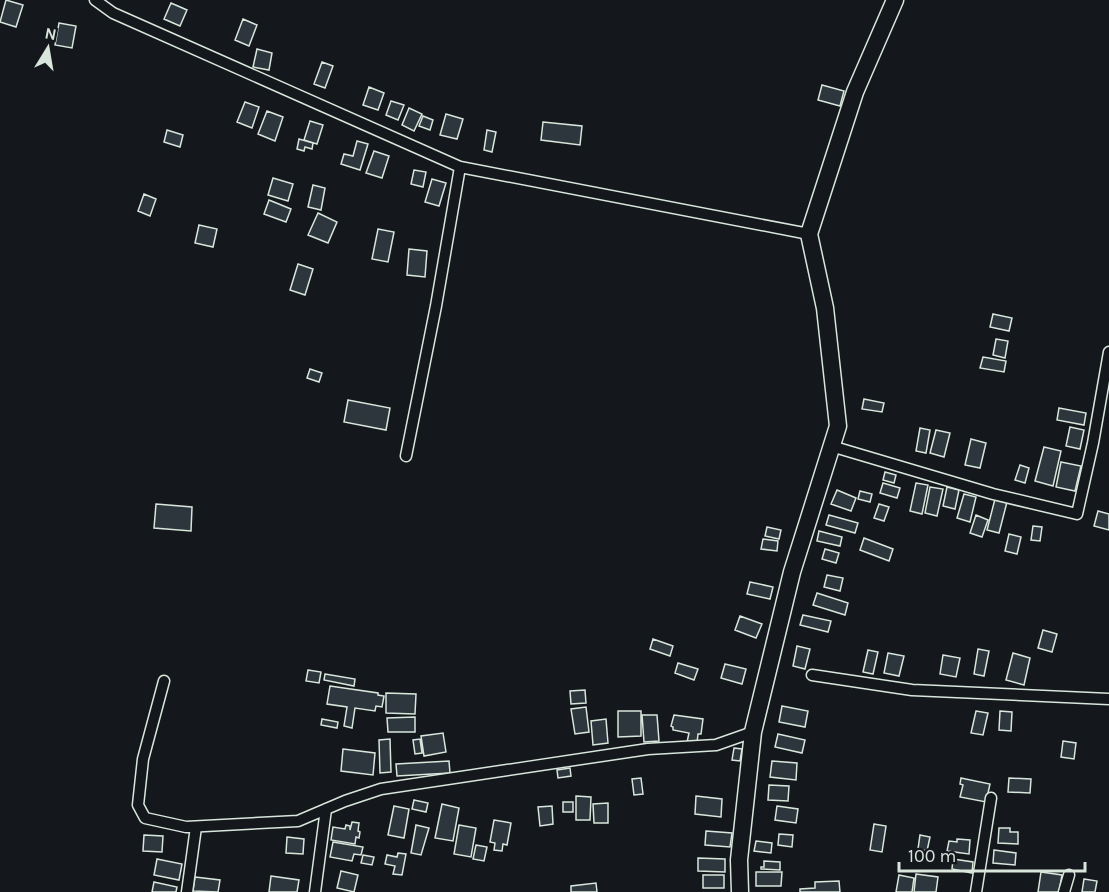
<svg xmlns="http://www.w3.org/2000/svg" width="1109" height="892" viewBox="0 0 1109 892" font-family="Karla,sans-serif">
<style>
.building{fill:#2c363c;stroke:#d8e6dc;stroke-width:1.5}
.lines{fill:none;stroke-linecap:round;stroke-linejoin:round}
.street-casing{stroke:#d8e6dc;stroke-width:13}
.secondary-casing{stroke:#d8e6dc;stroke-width:19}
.street{stroke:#14181c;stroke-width:10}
.secondary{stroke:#14181c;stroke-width:16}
</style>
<rect width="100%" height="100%" fill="#14181c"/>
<path class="building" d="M 6,0 L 23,5 L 16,27 L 0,22 Z
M 171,3 L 187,10 L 180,26 L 164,19 Z
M 243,19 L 257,25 L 249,46 L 235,40 Z
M 59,23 L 76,26 L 72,48 L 55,45 Z
M 257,49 L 272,53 L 269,70 L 253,67 Z
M 322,62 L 333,66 L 325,88 L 314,84 Z
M 822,85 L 844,91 L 840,106 L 818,100 Z
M 369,87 L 384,93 L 378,110 L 363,105 Z
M 391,101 L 404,105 L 398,120 L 386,115 Z
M 245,102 L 259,107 L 252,128 L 237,122 Z
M 409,108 L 422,114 L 414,131 L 402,125 Z
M 267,111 L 283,117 L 275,141 L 258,134 Z
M 446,114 L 463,119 L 457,139 L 440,135 Z
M 423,116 L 433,120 L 430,130 L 419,126 Z
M 310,121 L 323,125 L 317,144 L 304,140 Z
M 543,122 L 582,126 L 580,145 L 541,140 Z
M 167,130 L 183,135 L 180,147 L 164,142 Z
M 487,130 L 496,132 L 492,152 L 484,150 Z
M 299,139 L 313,143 L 312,149 L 305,147 L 304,151 L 297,149 Z
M 357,141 L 368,144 L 360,170 L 341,164 L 344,154 L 353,156 Z
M 374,151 L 389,156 L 382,178 L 366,173 Z
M 414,170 L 426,172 L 423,187 L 411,184 Z
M 273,178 L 293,184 L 288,201 L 268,195 Z
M 432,179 L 446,183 L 439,206 L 425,202 Z
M 313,185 L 325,188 L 321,210 L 308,207 Z
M 144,194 L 156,199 L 150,216 L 138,211 Z
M 269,200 L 291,209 L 286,222 L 264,214 Z
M 318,213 L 337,222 L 328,243 L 308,235 Z
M 199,225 L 217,229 L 213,247 L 195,243 Z
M 378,229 L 394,232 L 388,262 L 372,259 Z
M 409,249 L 427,251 L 425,277 L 407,275 Z
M 298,264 L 313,269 L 305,295 L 290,290 Z
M 993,314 L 1012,318 L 1009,331 L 990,327 Z
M 996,339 L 1008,341 L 1005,358 L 993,355 Z
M 983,357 L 1006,361 L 1004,372 L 980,368 Z
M 310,369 L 322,373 L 319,382 L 307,378 Z
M 864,399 L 884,403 L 882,412 L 862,409 Z
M 348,400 L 390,408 L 386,430 L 344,422 Z
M 1059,408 L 1086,413 L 1084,425 L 1057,420 Z
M 1070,427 L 1084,430 L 1080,449 L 1066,446 Z
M 920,428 L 930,430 L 926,453 L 916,451 Z
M 936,430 L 950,433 L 944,457 L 930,453 Z
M 971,439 L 986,443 L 980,468 L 965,465 Z
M 1044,447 L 1061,451 L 1053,486 L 1035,481 Z
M 1061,462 L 1081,466 L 1075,491 L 1056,487 Z
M 1020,465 L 1029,468 L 1025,483 L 1015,480 Z
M 885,472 L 896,475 L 894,483 L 883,480 Z
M 883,483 L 900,488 L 897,498 L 880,493 Z
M 916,483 L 928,485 L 922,514 L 910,511 Z
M 930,487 L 943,489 L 937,516 L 925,513 Z
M 947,487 L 959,490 L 955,509 L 943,506 Z
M 837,490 L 856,498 L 851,511 L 831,504 Z
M 860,491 L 872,494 L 870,502 L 858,499 Z
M 964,494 L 976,497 L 970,522 L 957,518 Z
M 995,499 L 1007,502 L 999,533 L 987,530 Z
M 156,504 L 192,507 L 191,531 L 154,528 Z
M 879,504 L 889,507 L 884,521 L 874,518 Z
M 1098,511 L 1109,514 L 1109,530 L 1094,526 Z
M 829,515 L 858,523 L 855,533 L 826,525 Z
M 976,515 L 988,520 L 982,537 L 970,533 Z
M 1033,526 L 1042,527 L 1040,541 L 1031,540 Z
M 767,527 L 781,530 L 779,539 L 765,536 Z
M 819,531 L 842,537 L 840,546 L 817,541 Z
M 1009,534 L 1021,537 L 1017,554 L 1005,551 Z
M 864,538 L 893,549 L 889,561 L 860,550 Z
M 763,539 L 778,541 L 777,551 L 761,549 Z
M 825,549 L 839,553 L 836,563 L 822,559 Z
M 827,575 L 843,578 L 840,591 L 824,587 Z
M 750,582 L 773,587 L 770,599 L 747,594 Z
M 817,593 L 848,603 L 845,615 L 813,605 Z
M 803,615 L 831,621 L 828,632 L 800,625 Z
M 740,616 L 762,624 L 756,638 L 735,630 Z
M 1043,630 L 1057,634 L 1052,652 L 1038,648 Z
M 653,639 L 673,646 L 670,656 L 650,649 Z
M 797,646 L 810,649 L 805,669 L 793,666 Z
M 978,649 L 989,651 L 984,676 L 974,674 Z
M 868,650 L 878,652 L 873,674 L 863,672 Z
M 888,653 L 904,656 L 899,676 L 884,673 Z
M 1013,653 L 1030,658 L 1024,685 L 1006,680 Z
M 943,655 L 960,658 L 956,677 L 940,674 Z
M 678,663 L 698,669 L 694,680 L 675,673 Z
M 725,664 L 746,669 L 742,684 L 721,678 Z
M 308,670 L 321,672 L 319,683 L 306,681 Z
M 325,674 L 355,679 L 354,686 L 324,680 Z
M 330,686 L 378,693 L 378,695 L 384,696 L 382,707 L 376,706 L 375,711 L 355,708 L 352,728 L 344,726 L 347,707 L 327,704 Z
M 585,690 L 586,703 L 571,704 L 570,691 Z
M 386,693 L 416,694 L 415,714 L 386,713 Z
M 782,706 L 808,711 L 805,727 L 779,722 Z
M 586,707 L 589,732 L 575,734 L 571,709 Z
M 618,711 L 641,711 L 641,736 L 618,737 Z
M 976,711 L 988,713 L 983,735 L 971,733 Z
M 1000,711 L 1012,712 L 1011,731 L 999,730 Z
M 642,715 L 657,715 L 659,741 L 644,742 Z
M 674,715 L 703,719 L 701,734 L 698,734 L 697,743 L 687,742 L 689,733 L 673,730 L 673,727 L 671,726 Z
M 415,717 L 415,732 L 388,732 L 387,718 Z
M 322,719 L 338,722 L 337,728 L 321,725 Z
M 606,719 L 608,743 L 593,745 L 591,721 Z
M 443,733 L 446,752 L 424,756 L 421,736 Z
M 778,734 L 805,740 L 802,753 L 775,747 Z
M 390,739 L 391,772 L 380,773 L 379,740 Z
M 420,739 L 422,753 L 415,754 L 413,740 Z
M 1063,741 L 1076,743 L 1074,759 L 1061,757 Z
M 734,748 L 742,749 L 740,761 L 732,760 Z
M 343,749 L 375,753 L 373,775 L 341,771 Z
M 449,761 L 450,773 L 397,776 L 396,764 Z
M 772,761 L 797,763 L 796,780 L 770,777 Z
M 570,768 L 571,776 L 558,778 L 557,770 Z
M 641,778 L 643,794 L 634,795 L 632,779 Z
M 961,778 L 990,784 L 986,802 L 960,797 L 963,785 L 960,784 Z
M 1009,778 L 1031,779 L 1030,793 L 1008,792 Z
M 769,785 L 789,786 L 788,801 L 768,800 Z
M 576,796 L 591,797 L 590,820 L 576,820 Z
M 696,796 L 722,799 L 721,817 L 695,814 Z
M 414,800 L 428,803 L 426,812 L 412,809 Z
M 563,802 L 573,802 L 573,812 L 563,812 Z
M 608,803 L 608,823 L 594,823 L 593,804 Z
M 442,804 L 459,808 L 453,841 L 435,838 Z
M 394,806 L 409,809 L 404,838 L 388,835 Z
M 552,806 L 553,824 L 540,826 L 538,807 Z
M 777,806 L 798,809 L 796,823 L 775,820 Z
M 494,820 L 511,823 L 507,845 L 503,844 L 502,851 L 494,850 L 495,843 L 490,842 Z
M 352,822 L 359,823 L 358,831 L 360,832 L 359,838 L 356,837 L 355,844 L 331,840 L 333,827 L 345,829 L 346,825 L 350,826 L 350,830 Z
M 874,824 L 886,826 L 882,852 L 870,850 Z
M 416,825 L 429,828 L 421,855 L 411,853 Z
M 459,825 L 476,828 L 471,857 L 454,854 Z
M 999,828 L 1010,828 L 1010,832 L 1018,832 L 1018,844 L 998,843 Z
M 706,831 L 732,833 L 730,847 L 705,845 Z
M 779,834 L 793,835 L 792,847 L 778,845 Z
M 144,835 L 163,836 L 162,852 L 143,851 Z
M 920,835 L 930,837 L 927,851 L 918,849 Z
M 287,837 L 304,839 L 303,854 L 286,853 Z
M 957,839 L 970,840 L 969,854 L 947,851 L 949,841 L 957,842 Z
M 756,841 L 772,843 L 771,853 L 754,851 Z
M 333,842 L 363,847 L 361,855 L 354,854 L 352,861 L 330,857 Z
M 476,845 L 487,847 L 484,861 L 473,859 Z
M 994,850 L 1016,853 L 1015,865 L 993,863 Z
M 398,853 L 406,854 L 402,875 L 393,874 L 395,866 L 385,864 L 387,855 L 397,857 Z
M 363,855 L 374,857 L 372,865 L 361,863 Z
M 698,858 L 725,859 L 725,872 L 698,871 Z
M 157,859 L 182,864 L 179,880 L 154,875 Z
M 953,859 L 973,862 L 972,873 L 952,869 Z
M 764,861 L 780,862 L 780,870 L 761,869 L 761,867 L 764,867 Z
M 341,871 L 358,875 L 354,892 L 337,888 Z
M 756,872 L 782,872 L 781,886 L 756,886 Z
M 1041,872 L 1062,875 L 1059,892 L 1038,892 Z
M 916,874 L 938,877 L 936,892 L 914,892 Z
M 703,875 L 724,875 L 724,888 L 703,888 Z
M 899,875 L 914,878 L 912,892 L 896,892 Z
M 271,876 L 299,880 L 297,892 L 269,892 Z
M 195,877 L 220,880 L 218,892 L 193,891 Z
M 1084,879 L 1097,881 L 1095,892 L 1082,892 Z
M 839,881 L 840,892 L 800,892 L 800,889 L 815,888 L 815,882 Z
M 154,882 L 177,887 L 176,892 L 152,892 Z
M 596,883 L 597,892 L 571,892 L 571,886 Z"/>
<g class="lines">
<defs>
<path id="street" d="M 95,0 L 113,13 L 460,167 L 809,234
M 831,446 L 993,494 L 1077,514 L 1093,443 L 1109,352
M 406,456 L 436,306 L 460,167
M 812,675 L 912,690 L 1109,699
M 164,681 L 143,759 L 138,805 L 145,818 L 186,827 L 298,821 L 345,801 L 381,789 L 648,749 L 716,745 L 753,732
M 187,892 L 196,827
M 315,892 L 326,809
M 976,892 L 991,798
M 1064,892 L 1069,875"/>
<path id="secondary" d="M 740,892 L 739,860 L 753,732 L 792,572 L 838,426 L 825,308 L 809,234 L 855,92 L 895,0"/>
</defs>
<use href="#street" class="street-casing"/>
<use href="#secondary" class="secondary-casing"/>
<use href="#street" class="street"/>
<use href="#secondary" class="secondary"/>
</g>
<g transform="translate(48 48) rotate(11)" stroke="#14181c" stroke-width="4.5" paint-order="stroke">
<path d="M0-4.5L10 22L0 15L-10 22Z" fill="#d8e6dc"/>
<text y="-9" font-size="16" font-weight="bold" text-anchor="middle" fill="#d8e6dc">N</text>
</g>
<path d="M899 862v9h186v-9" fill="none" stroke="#d8e6dc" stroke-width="3"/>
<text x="908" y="862" font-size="18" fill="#d8e6dc" stroke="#14181c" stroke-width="4.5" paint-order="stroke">100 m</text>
</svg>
